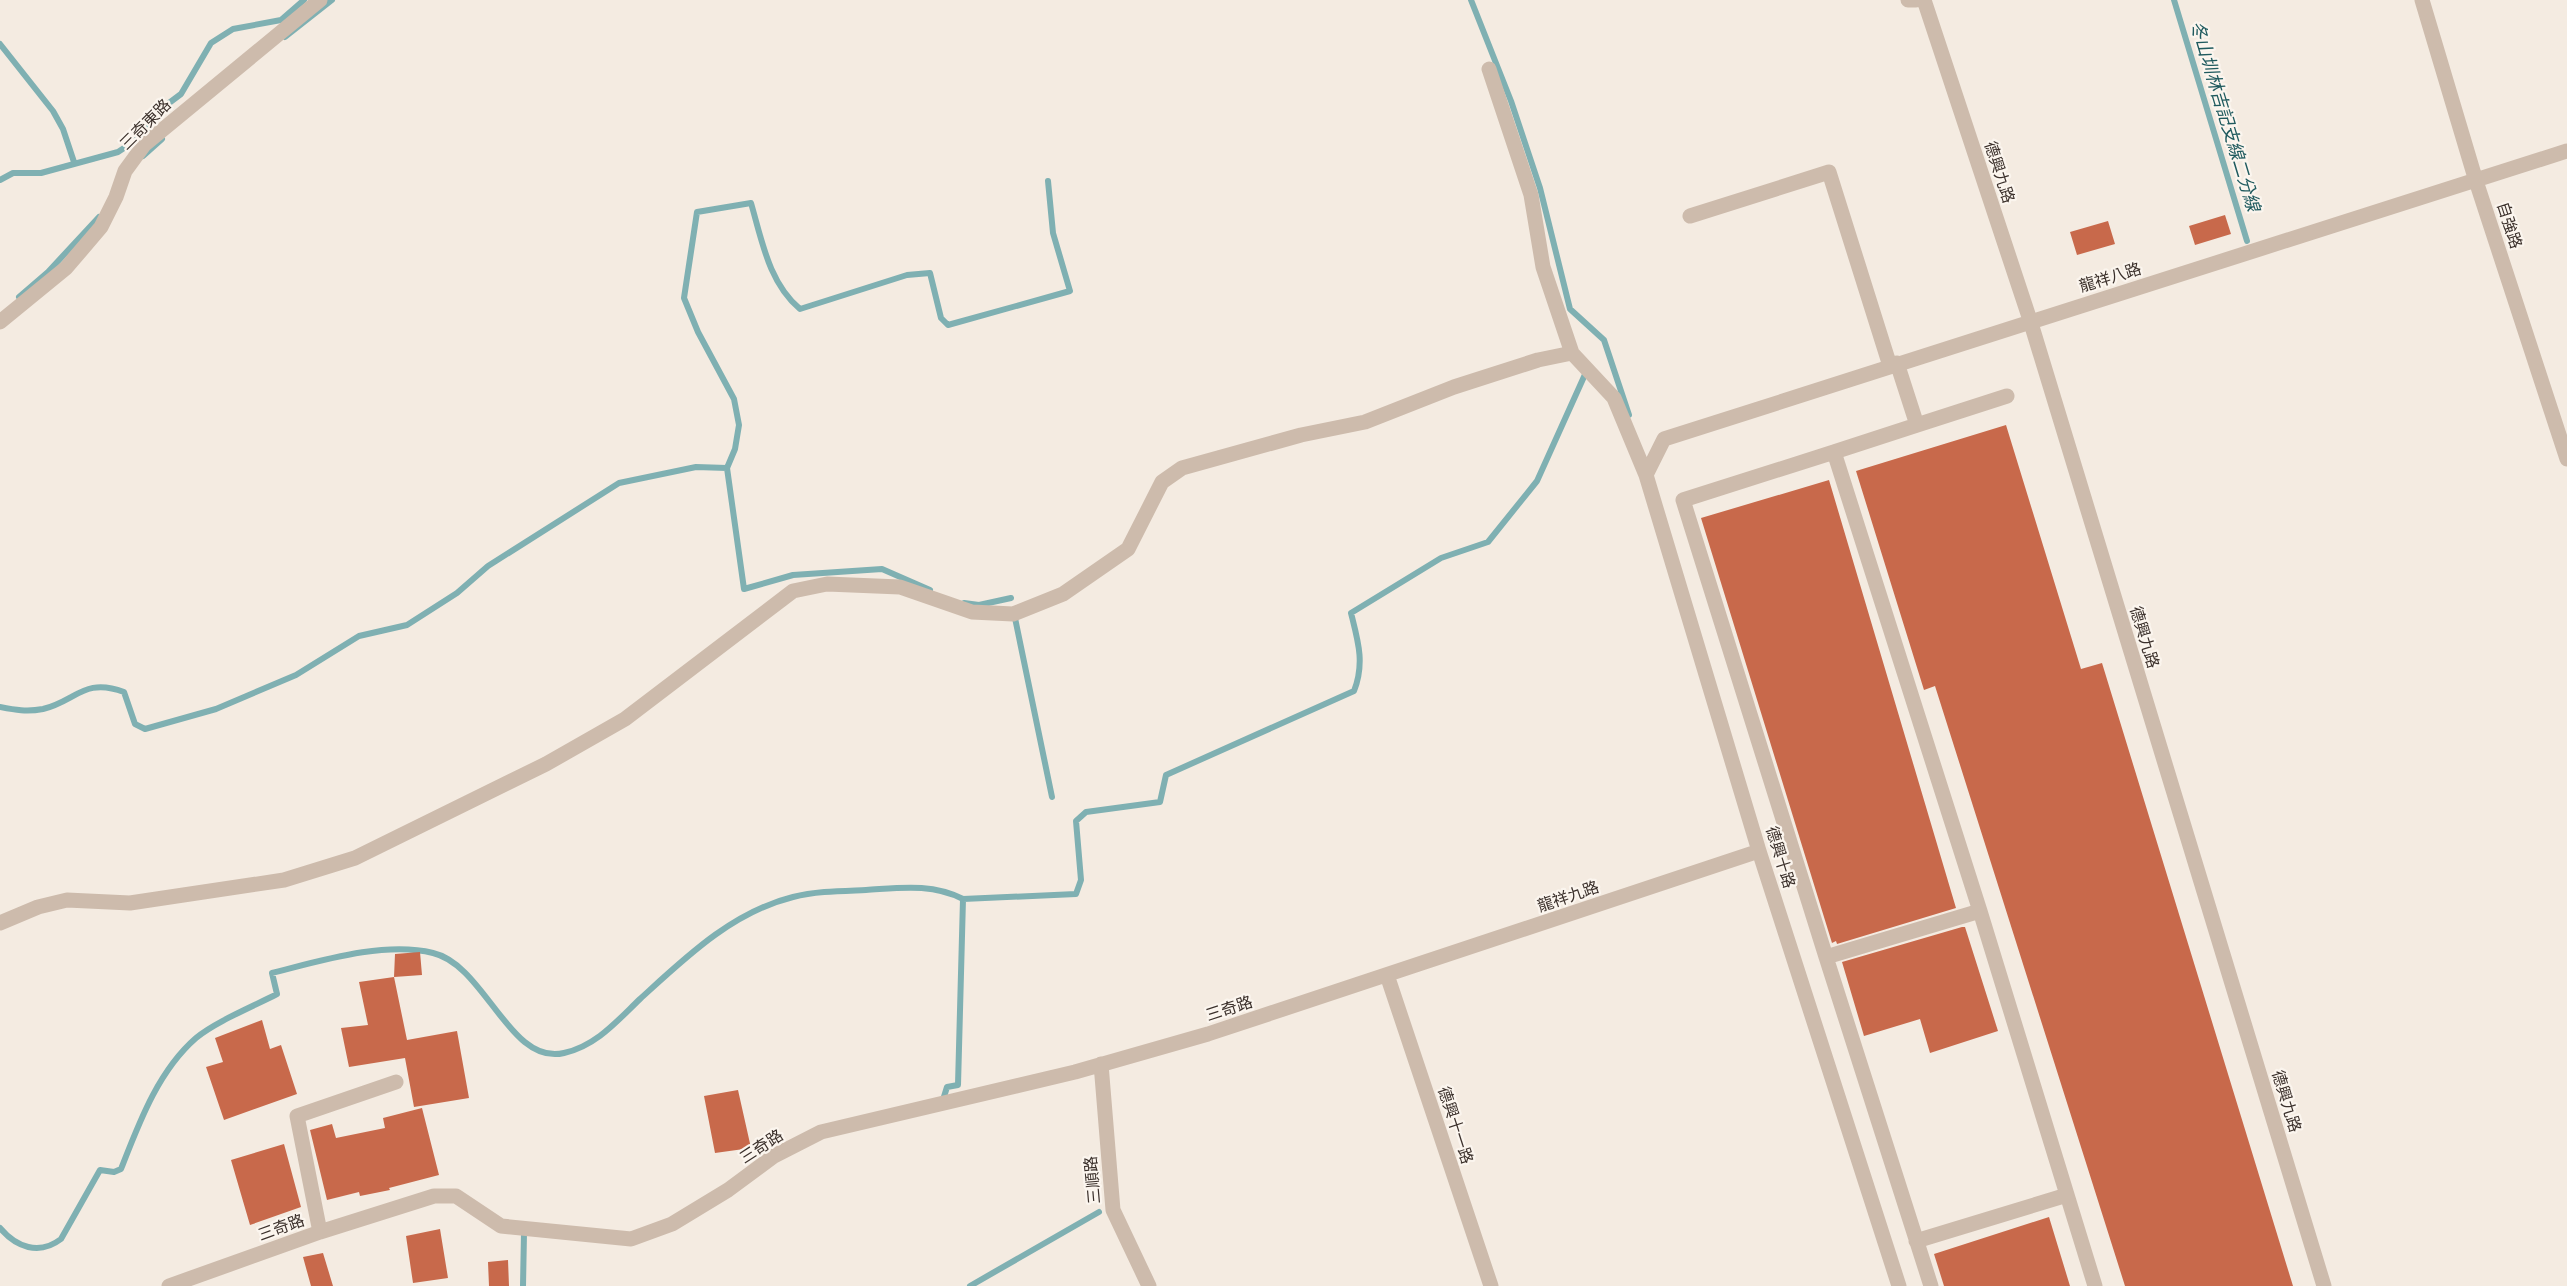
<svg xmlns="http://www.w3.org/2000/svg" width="2567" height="1286" font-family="Inter,'Noto Sans TC',sans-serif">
<rect width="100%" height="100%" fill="#f4ebe1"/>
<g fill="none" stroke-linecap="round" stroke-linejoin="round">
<path stroke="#7fb0b2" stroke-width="6" d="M1471 0 1511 101 1540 188 1570 309 1604 340 1629 415
M2174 0 2247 241
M285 37 332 0
M0 44 53 111 63 129 74 162
M143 156 162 139
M0 180 13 173H41L118 152 145 134 153 115 181 94 211 43 233 29 281 20 304 0
M19 297 48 272 99 217
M727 468 744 589 793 575 882 569 930 590
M964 603 979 605 1011 598
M1015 618 1052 797
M0 707C15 710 27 712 43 709 76 701 84 677 124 692L135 724 145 729 216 709 296 675 359 636 407 625 457 593 488 566 619 483 696 467 727 468 735 449 739 425 734 399 698 332 684 298 697 212 751 203C762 241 769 283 800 309L907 275 930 273 941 318 948 325 1070 291 1053 233 1048 181
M943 1100 947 1087 958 1085 963 899
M0 1228C16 1247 39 1256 61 1239L100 1170 114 1172 121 1169C139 1123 158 1071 196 1038 215 1022 254 1006 277 994L272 973C320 961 384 941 433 953 485 965 510 1066 564 1053 596 1046 617 1021 640 999 685 958 732 912 793 897 817 891 842 891 866 890 900 888 931 883 963 899L1076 894 1081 880 1076 821 1086 812 1160 802 1166 775 1354 691C1365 663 1358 641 1351 613L1441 558 1488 542 1537 481 1587 370
M523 1286 524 1233H527
M970 1286 1099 1212"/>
</g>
<path fill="#c8694b" d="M2225 215 2231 234 2195 245 2189 226Z
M2108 221 2115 244 2077 255 2070 232Z
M2006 425 2081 669 2102 663 2293 1286H2125L1935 686 1924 690 1856 471Z
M1829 480 1956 908 1837 944 1836 941 1832 943 1701 518Z
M1962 927H1965L1998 1031 1930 1053 1920 1019 1864 1036 1842 962Z
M420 952 422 975 394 977 395 954Z
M394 977 407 1040 457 1031 469 1098 414 1107 405 1058 349 1067 341 1028 368 1025 359 982Z
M262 1020 270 1049 281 1045 297 1094 224 1120 206 1067 223 1062 215 1038Z
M738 1090 751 1148 715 1153 704 1096Z
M422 1108 439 1175 389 1188 390 1190 360 1196 359 1192 327 1200 310 1130 332 1124 336 1138 385 1128 383 1118Z
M284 1144 301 1207 250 1225 231 1160Z
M2049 1217 2070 1286H1944L1934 1254Z
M440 1229 448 1278 413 1283 406 1236Z
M323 1253 333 1286H311L303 1257Z
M508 1260 509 1286H489L488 1262Z"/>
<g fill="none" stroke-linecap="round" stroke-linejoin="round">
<path stroke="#cdbbac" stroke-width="15" d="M1908 0H1916
M1924 0 2030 320 2324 1286
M2422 0 2476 181 2567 459
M1489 69 1531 195 1543 267 1572 353 1614 398 1646 475
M1690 216 1829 172 1890 366
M0 322 66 268 101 227 116 197 125 171 144 145 320 0
M1897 363 1917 425 2007 396
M1917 425 1834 452 1980 911 2095 1286
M1834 452 1683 500 1826 957 1980 911
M0 923 38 907 67 900 130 903 284 880 355 858 546 764 625 719 793 591 827 584 900 587 972 612 1013 614 1063 594 1128 549 1162 482 1182 468 1301 435 1365 422 1454 387 1538 360 1572 353
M1826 957 1931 1286
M1387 975 1491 1286
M1101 1064 1113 1210 1149 1286
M320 1232 297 1116 396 1082
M1916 1241 2067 1195
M169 1286 320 1232 434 1196H456L501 1226 631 1239 672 1224 728 1190 774 1156 821 1132 1075 1072 1208 1034 1759 851
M1899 1286 1759 851 1646 475 1664 439 2567 151"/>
</g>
<g text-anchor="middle" stroke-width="4.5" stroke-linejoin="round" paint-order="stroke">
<g font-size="16" fill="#3b302b" stroke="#fbf5ee">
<text transform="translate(145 124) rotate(-45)" y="6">三奇東路</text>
<text transform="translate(2000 172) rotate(72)" y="6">德興九路</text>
<text transform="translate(2510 225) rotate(72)" y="6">自強路</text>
<text transform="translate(2110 277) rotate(-17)" y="6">龍祥八路</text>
<text transform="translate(2145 637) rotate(73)" y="6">德興九路</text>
<text transform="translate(1781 857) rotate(73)" y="6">德興十路</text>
<text transform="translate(1568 896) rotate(-19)" y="6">龍祥九路</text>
<text transform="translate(1229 1008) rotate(-18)" y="6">三奇路</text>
<text transform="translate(2287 1101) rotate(73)" y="6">德興九路</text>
<text transform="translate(1456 1125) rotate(72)" y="6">德興十一路</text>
<text transform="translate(761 1146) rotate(-33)" y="6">三奇路</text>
<text transform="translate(1092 1180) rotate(-95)" y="6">三順路</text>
<text transform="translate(281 1227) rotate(-20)" y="6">三奇路</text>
</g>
<g font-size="18" font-style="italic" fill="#1f5a5e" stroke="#fbf5ee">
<text transform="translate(2225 116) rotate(73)" y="6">冬山圳林吉記支線二分線</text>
</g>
</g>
</svg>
